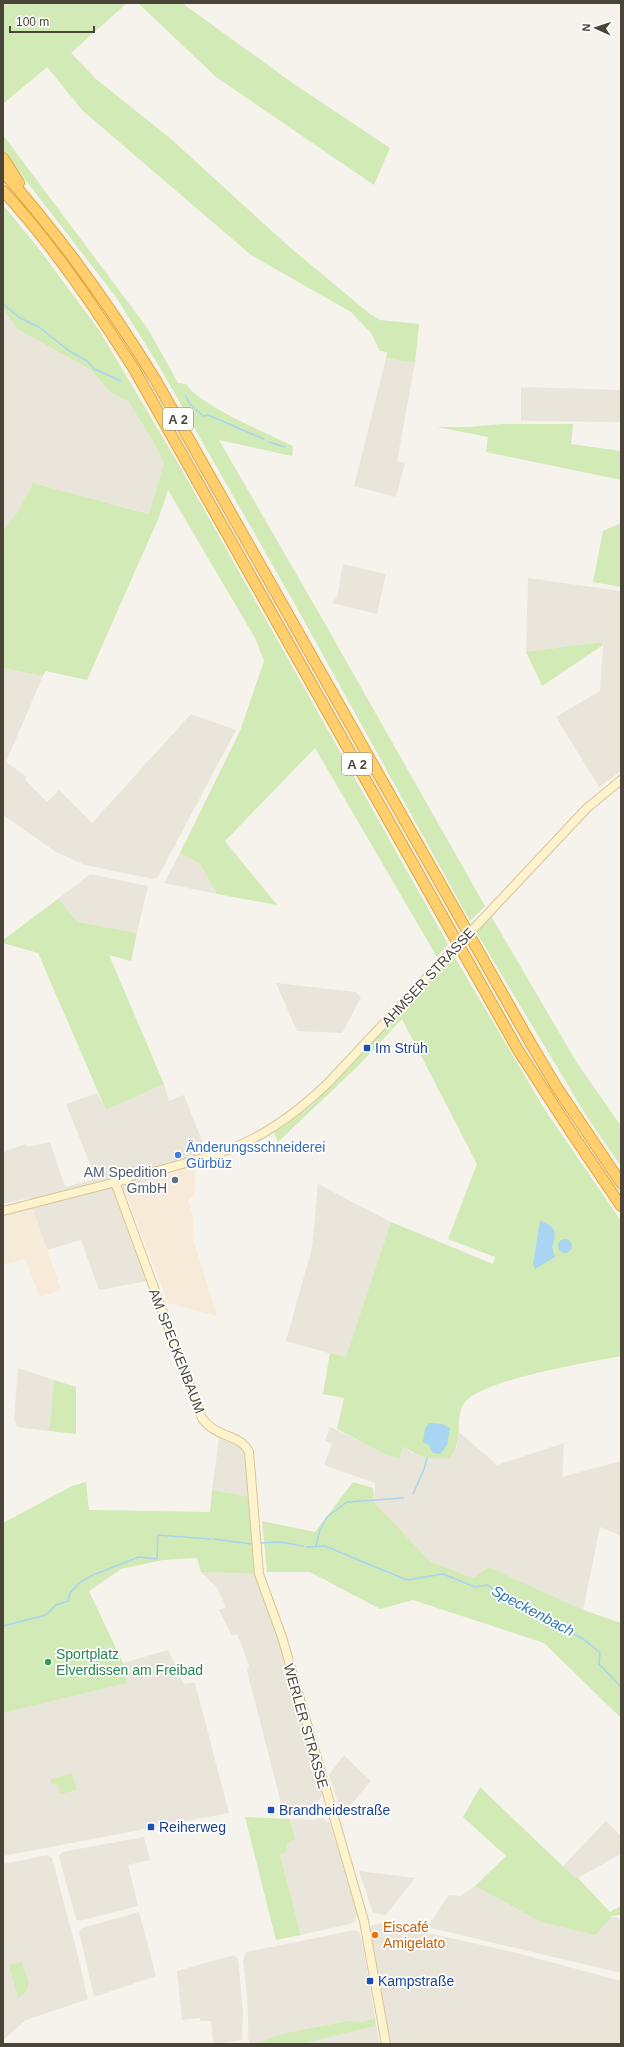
<svg xmlns="http://www.w3.org/2000/svg" width="624" height="2047" font-family="Arial,sans-serif">
<rect width="100%" height="100%" fill="#f6f3ec"/>
<path fill="#eae5da" d="M3 308 17 329 91 370 111 393 128 401 153 441 164 463 150 514 33 483 19 510 3 531Z
M386 358 415 363 397 461 405 463 396 497 354 486Z
M521 387 621 390V422L521 421Z
M343 564 386 574 377 614 332 603 337 597Z
M528 578 621 591V771L599 787 556 717 600 691 603 645 602 642 526 652Z
M3 668 43 676 6 762 27 777 25 780 47 802 59 790 92 823 191 714 236 730 158 877 153 879 85 865 56 852 3 815Z
M180 853 200 864 217 894 164 883Z
M90 874 148 886 137 933 78 922 58 899Z
M276 983 356 992 361 998 342 1033 297 1031Z
M164 1084 169 1101 184 1095 206 1151 193 1156 196 1164 142 1183 117 1199 147 1281 99 1290 81 1240 47 1250 29 1198 3 1204V1152L25 1144 27 1147 50 1142 65 1187 96 1179 66 1104 97 1093 106 1110Z
M318 1184 391 1222 346 1358 286 1341 312 1248Z
M18 1368 54 1380 49 1431 17 1427 14 1419Z
M330 1427 398 1459 402 1447 413 1453 457 1448 459 1432 497 1465 564 1443 562 1477 621 1461V1536L600 1527 583 1610 489 1567 473 1578 430 1561 374 1502 375 1483 324 1465 332 1444 325 1440Z
M219 1438 237 1443 245 1451 251 1497 212 1490Z
M201 1572 257 1574 280 1638 323 1794 316 1804 283 1811 247 1671 249 1665 237 1634 232 1636 219 1610 226 1607 217 1588Z
M168 1650 184 1684 195 1683 229 1813 3 1856V1713L127 1683 123 1663Z
M344 1755 371 1781 342 1815 329 1775Z
M322 1818 330 1823 357 1914 354 1923 301 1935 280 1855 287 1851V1844L295 1839 290 1819 312 1820Z
M606 1821 621 1836V1854L576 1879 563 1866Z
M144 1837 150 1860 128 1865 138 1906 80 1921 76 1919 59 1857 62 1852Z
M48 1855 52 1858 77 1952 88 1999 26 2020 3 2040V1864Z
M359 1871 415 1878 386 1915 373 1913Z
M475 1886 541 1922 617 1917 621 1920V1973L427 1927 449 1895 460 1896Z
M139 1912 156 1976 94 1997 79 1932 82 1928Z
M384 1923 517 1953 621 1981V2044H390L370 1928 372 1925Z
M355 1930 359 1932 363 1946 375 2018 362 2022 347 2021 281 2034 264 2041 249 2044 247 1996 243 1960 246 1952Z
M234 1955 238 1959 243 2012 242 2040 213 2044 211 2021H200V2018L182 2020 177 1971Z
M376 2026 380 2044H301Z"/>
<path fill="#f7ead8" d="M196 1164 194 1195 188 1200 194 1220 192 1236 217 1316 168 1303 126 1194 142 1183Z
M32 1206 61 1290 40 1297 25 1259 3 1265V1214Z"/>
<path fill="#d2eab5" d="M3 3H127L71 53 96 79 171 139 286 244 370 314 380 320 419 324 415 363 386 358 387 352 380 351 371 333 351 312 251 255 83 111 47 67 3 104Z
M138 3H182L294 84 390 148 374 185 216 77Z
M3 135 148 329 178 383 186 384C200 406 267 433 293 446L292 456 219 440 320 615 485 906 470 921 297 608 159 366 116 297 3 151Z
M3 205 36 245 99 330 178 463 448 944 437 957 315 748 225 841 277 905 217 894 200 864 180 853 240 731 264 661 255 638 168 490 159 517 87 680 46 671 43 676 3 668V531L19 510 33 483 149 514 164 463 153 441 128 401 111 393 91 370 17 329 3 308Z
M502 424H573L571 444 621 451V480L486 452 488 437 437 427H468Z
M621 523V587L593 582 603 531Z
M602 642 603 645 542 686 526 652Z
M58 899 78 922 137 933 131 961 109 955 164 1084 106 1110 38 953 3 943V940Z
M491 916 577 1063 621 1126V1166L587 1117 476 932Z
M454 956 545 1110 621 1221V1356C591 1362 476 1380 463 1405 454 1423 465 1438 450 1458H426L402 1447 399 1459 383 1453 337 1429 344 1398 323 1394 330 1353 346 1357 391 1222 493 1264 495 1257 448 1239 477 1164 402 1019 359 1065 278 1142 274 1133 312 1105Z
M54 1380 76 1387V1434L49 1431Z
M86 1482 89 1510 210 1512 212 1490 251 1497 257 1574 201 1572 197 1558 163 1560 121 1569 89 1591 123 1663 127 1683 3 1713V1523L72 1486Z
M353 1482 373 1488 374 1502 430 1561 473 1578 489 1567 583 1610 621 1623V1718L544 1643 413 1600 380 1609 310 1572H267L262 1521 315 1532Z
M72 1773 77 1790 60 1794 58 1784 52 1785 50 1779Z
M480 1787 575 1878 577 1877 610 1912 621 1906V1915L612 1916 596 1935 541 1922 475 1886 506 1856 463 1817Z
M245 1817 290 1819 295 1839 287 1844V1851L280 1855 301 1935 276 1940Z
M22 1962C26 1978 35 1989 18 1998L9 1965Z
M375 2018 376 2026 301 2044H250L264 2041 281 2034 347 2021 362 2022Z"/>
<path fill="#a9d4f2" d="M540 1221C555 1225 558 1233 552 1247L555 1257 535 1269 533 1264Z
M558 1246a7 7 0 1 1 14 0a7 7 0 1 1-14 0Z
M429 1423 442 1424 450 1428 447 1445 440 1454 433 1453 429 1445 423 1442 425 1429Z"/>
<g fill="none" stroke-linecap="round" stroke-linejoin="round">
<path stroke="#a9d4f2" stroke-width="1.5" d="M3 304 20 318 39 327 68 350 87 361 94 369 121 381
M186 396 189 403 203 416 208 415 264 439
M269 442 285 447
M413 1494 424 1469 427 1458
M213 1539 252 1544
M260 1543 280 1542 303 1546
M316 1546 320 1530 327 1517 347 1502 403 1498
M306 1547 325 1546 407 1580 443 1574 475 1587 487 1585C508 1598 529 1611 551 1623 571 1633 583 1636 600 1653L599 1664 621 1687
M3 1626 46 1615 56 1605 68 1601 70 1593 79 1583 93 1575 139 1557 157 1559 158 1535 210 1539"/>
<g stroke="#d6c79b" stroke-width="10">
<path id="secondary" d="M479 923 587 808 621 780
M125 1180C134 1172 146 1173 157 1171 175 1166 193 1161 210 1156 257 1142 294 1116 329 1082L448 955
M115 1182 202 1418C215 1438 241 1434 249 1452L259 1574 282 1637 364 1921 386 2044
M3 1211 120 1181"/>
</g>
<g stroke="#e0a43c" stroke-width="12">
<path id="highway" d="M3 158 19 183
M3 172C61 237 110 306 155 379L531 1044 556 1086 621 1183
M3 191C53 245 95 308 134 369L518 1050 571 1132 621 1206"/>
</g>
<use href="#secondary" stroke="#fff3cd" stroke-width="8"/>
<use href="#highway" stroke="#ffcf6e" stroke-width="10"/>
<g stroke="#d6c79b" stroke-width="10" stroke-linecap="butt">
<path id="secondary-bridge" d="M448 955 479 923"/>
</g>
<use href="#secondary-bridge" stroke="#fff3cd" stroke-width="8"/>
</g>
<g fill="#1a4fb4" stroke="#fff" stroke-width="1.5">
<rect x="363" y="1044" width="8" height="8" rx="2"/>
<rect x="267" y="1806" width="8" height="8" rx="2"/>
<rect x="147" y="1823" width="8" height="8" rx="2"/>
<rect x="366" y="1977" width="8" height="8" rx="2"/>
</g>
<circle fill="#3f7fe0" stroke="#fff" stroke-width="1.5" cx="178" cy="1155" r="4"/>
<circle fill="#5c6f8a" stroke="#fff" stroke-width="1.5" cx="175" cy="1180" r="4"/>
<circle fill="#2e9e5b" stroke="#fff" stroke-width="1.5" cx="48" cy="1662" r="4"/>
<circle fill="#e8710a" stroke="#fff" stroke-width="1.5" cx="375" cy="1935" r="4"/>
<g text-anchor="middle" stroke-width="3.5" stroke-linejoin="round" paint-order="stroke">
<g fill="#fff" stroke="#817c74" stroke-width="1">
<rect x="163" y="408" width="30" height="22" rx="3"/>
<rect x="342" y="753" width="30" height="22" rx="3"/>
</g>
<g font-size="13" font-weight="bold" fill="#4b4439">
<text x="178" y="424">A 2</text>
<text x="357" y="769">A 2</text>
</g>
<g font-size="14" fill="#4b4439" stroke="#fff">
<text transform="translate(428 977) rotate(-47)" y="5">AHMSER STRASSE</text>
<text transform="translate(177 1351) rotate(69)" y="5">AM SPECKENBAUM</text>
<text transform="translate(306 1726) rotate(74)" y="5">WERLER STRASSE</text>
</g>
<g font-size="14" fill="#164399" stroke="#fff" text-anchor="start">
<text x="375" y="1053">Im Strüh</text>
<text x="279" y="1815">Brandheidestraße</text>
<text x="159" y="1832">Reiherweg</text>
<text x="378" y="1986">Kampstraße</text>
</g>
<g font-size="14" fill="#366cbe" stroke="#fff" text-anchor="start">
<text x="186" y="1152">Änderungsschneiderei<tspan x="186" dy="16">Gürbüz</tspan></text>
</g>
<g font-size="14" fill="#4e5e75" stroke="#fff" text-anchor="end">
<text x="167" y="1177">AM Spedition<tspan x="167" dy="16">GmbH</tspan></text>
</g>
<g font-size="14" fill="#27864d" stroke="#fff" text-anchor="start">
<text x="56" y="1659">Sportplatz<tspan x="56" dy="16">Elverdissen am Freibad</tspan></text>
</g>
<g font-size="14" fill="#c56008" stroke="#fff" text-anchor="start">
<text x="383" y="1932">Eiscafé<tspan x="383" dy="16">Amigelato</tspan></text>
</g>
<g font-size="15" font-style="italic" fill="#2e7ab2" stroke="#fff">
<text transform="translate(533 1611) rotate(28)" y="5">Speckenbach</text>
</g>
</g>
<rect width="624" height="2047" fill="none" stroke="#4b4439" stroke-width="8"/>
<g transform="translate(596 28) rotate(273)" stroke="#ffffff" stroke-width="3" paint-order="stroke">
<path d="M0-3L7 15L0 10L-7 15Z" fill="#4b4439"/>
<text y="-6" font-size="11" font-weight="bold" text-anchor="middle" fill="#4b4439">N</text>
</g>
<path d="M10 26v6h84v-6" fill="none" stroke="#4b4439" stroke-width="2"/>
<text x="16" y="26" font-size="12" fill="#4b4439" stroke="#ffffff" stroke-width="3" paint-order="stroke">100 m</text>
</svg>
